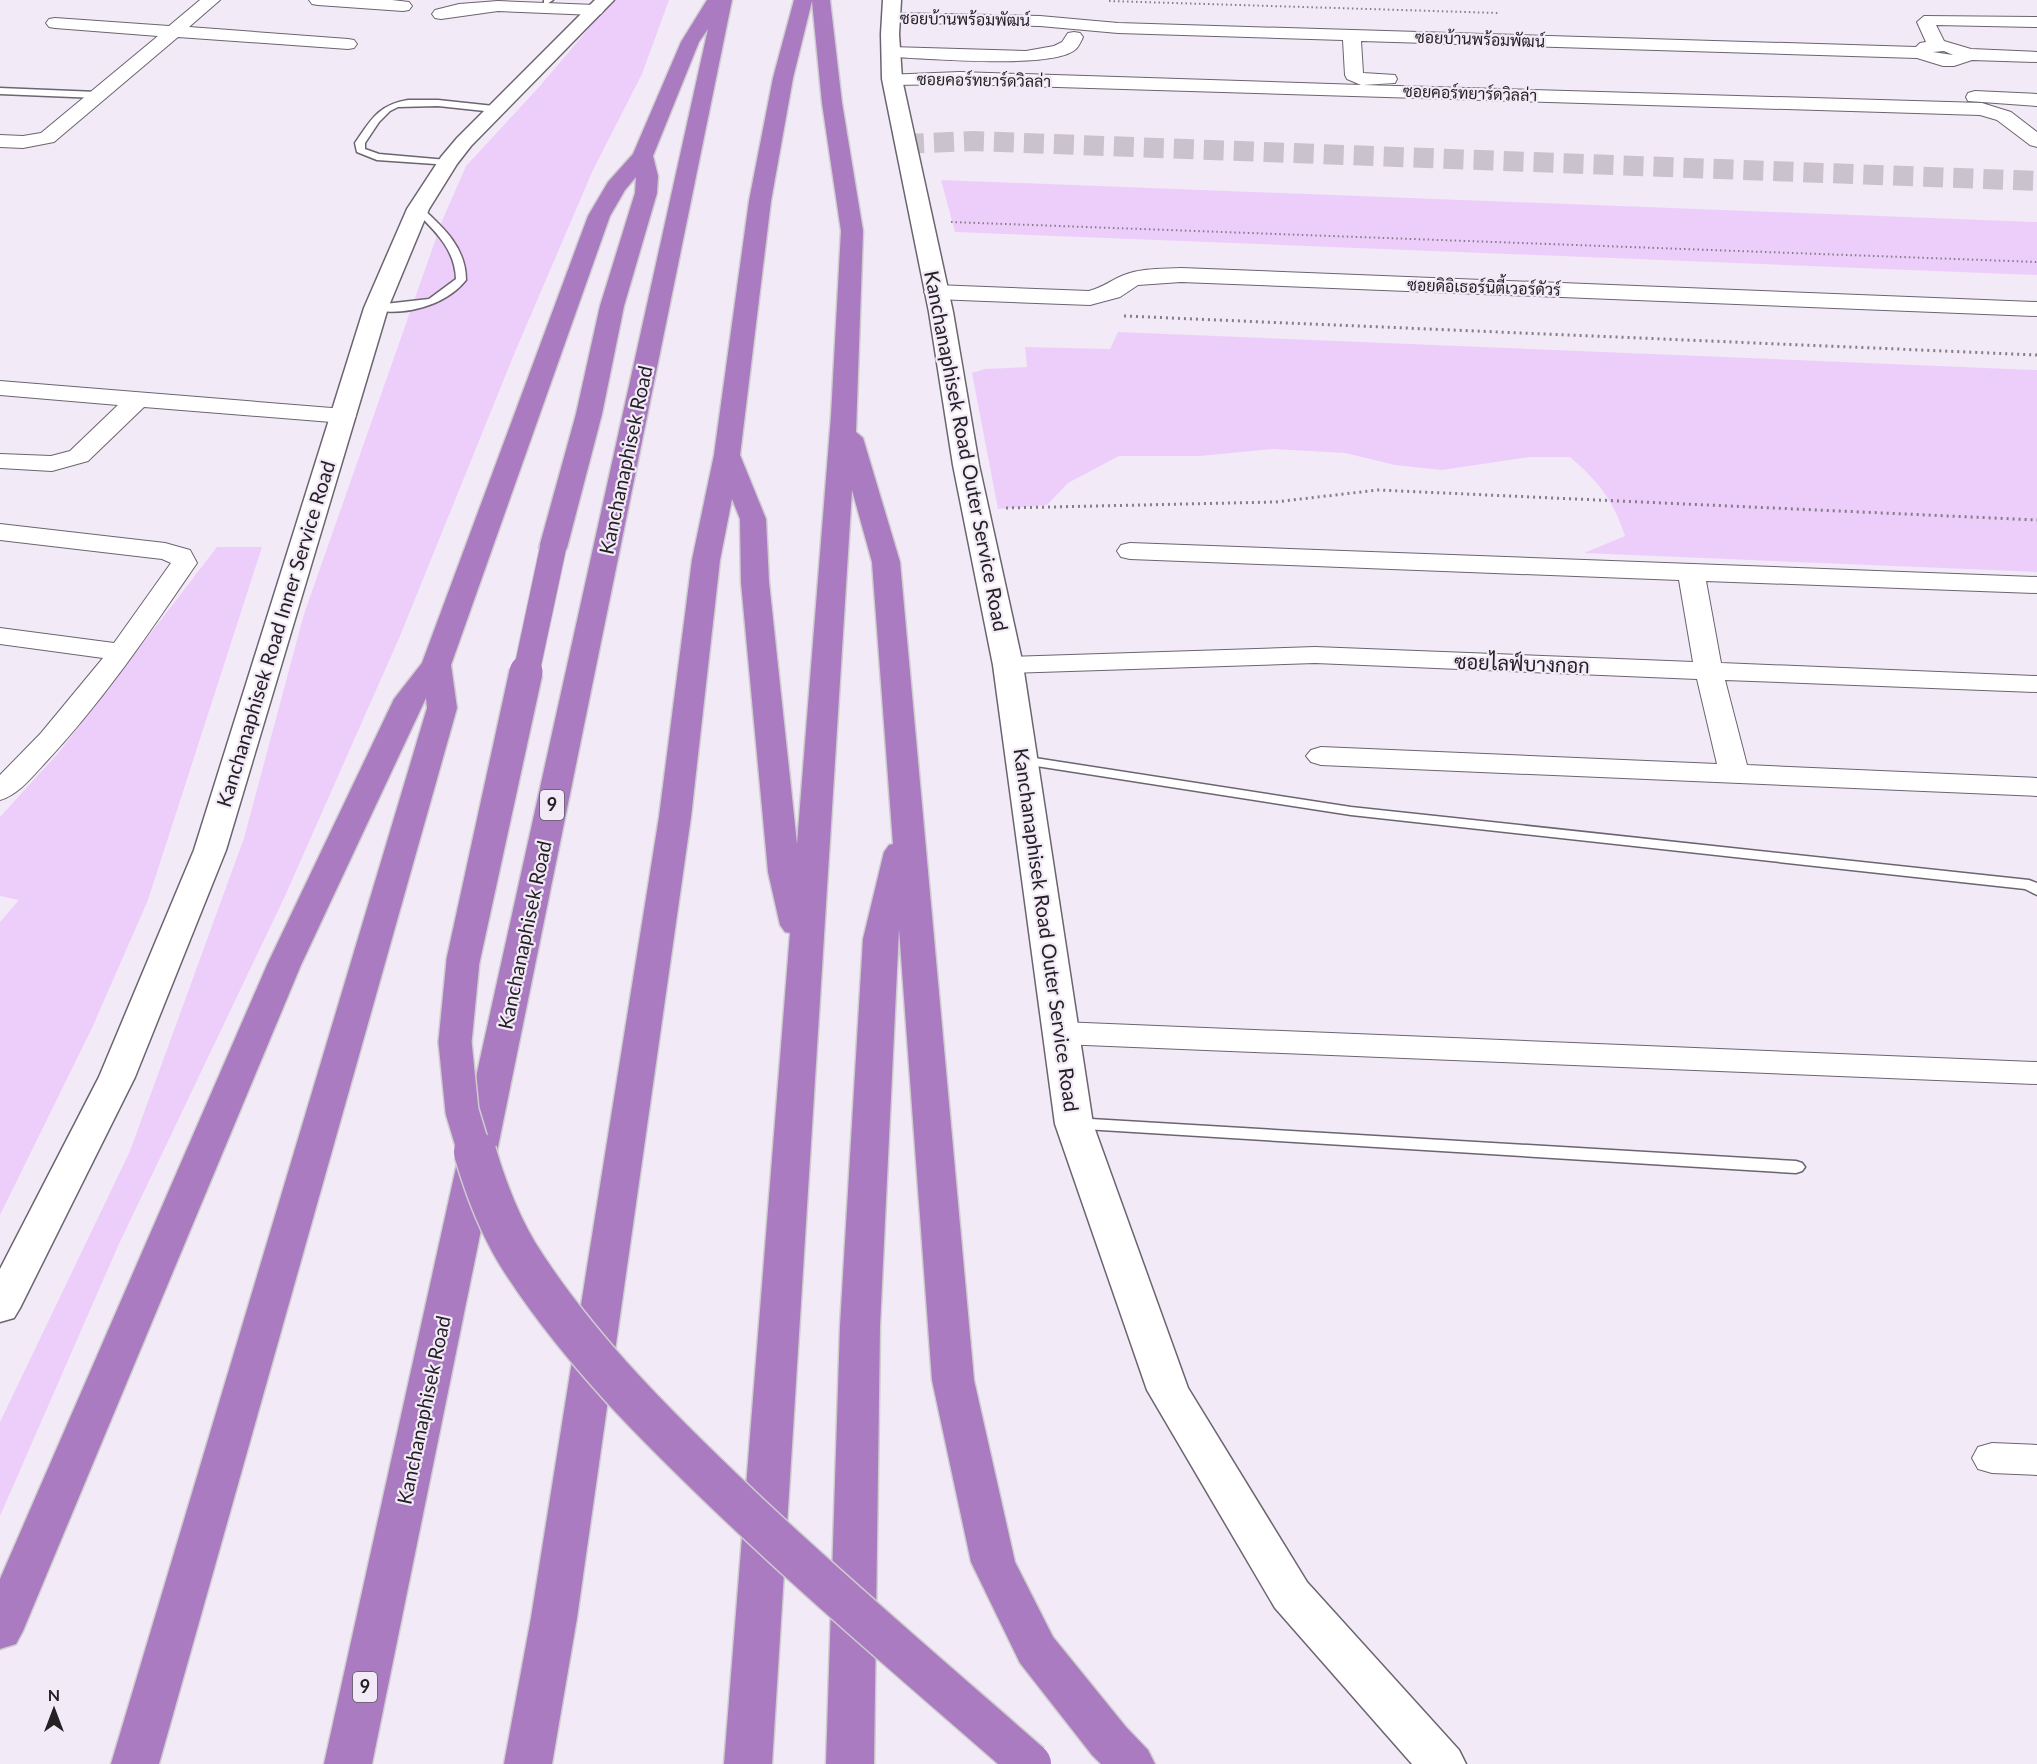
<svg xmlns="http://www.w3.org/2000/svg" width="2037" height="1764" font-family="Lato,Sarabun,sans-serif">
<rect width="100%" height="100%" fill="#f3eaf7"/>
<path fill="#edcefb" d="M613 0H669L642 74 593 170 515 352 400 636 285 896 118 1246 0 1516V1422L130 1151 244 838 304 614 442 221 466 166 539 87Z
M941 180 2037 222V275L955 232Z
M1118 332 2037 370V572L1584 553 1625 536C1613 500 1599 482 1570 457H1530L1442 470 1395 465 1345 453 1273 449 1200 456H1119L1068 483 1047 505 998 509 972 373 985 369 1027 367 1025 347 1110 349Z
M217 547H262L148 900 92 1028 0 1215V922L19 900 0 896V817L59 752Z"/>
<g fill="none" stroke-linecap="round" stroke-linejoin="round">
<path stroke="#cac2cd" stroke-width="20" stroke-dasharray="20 10" stroke-linecap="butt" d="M904 144 973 141 2037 181"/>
<g stroke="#6c6470" stroke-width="3">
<path id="lane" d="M544 0H553L547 4H544Z
M0 88 97 92 101 95 97 98 0 94Z
M408 100H438L494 106 499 109 494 112 438 106 398 107 390 111 379 122 365 143V149L379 154 447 160 450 161V165L377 160 357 152 355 143C371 120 378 105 408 100Z
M415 207H421C444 228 466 248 466 280 445 306 405 316 372 310V306L376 305 429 299 456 279C455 249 435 231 415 211Z
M1022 756 1351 807 2029 880 2037 883V895L2025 889 1351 815 1017 763 1015 760Z
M1074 1118 1796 1161 1802 1163 1805 1167 1802 1171 1796 1173 1068 1128 1066 1124 1068 1120Z"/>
</g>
<g stroke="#6c6470" stroke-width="2">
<path id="street" d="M200 0H220L189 27 348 39 354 40 357 44 354 48 348 49 178 37 54 142 23 148 0 147V135L23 136 41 133 158 36 55 28 49 27 46 23 49 19 55 18 169 26Z
M309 0H392L409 2 412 6 409 10 403 11 318 5 312 4Z
M498 1 595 5 601 6 604 10 601 14 595 15 498 11 441 19 435 18 432 14 435 10 459 4Z
M891 13 1040 16 1118 23 1916 47 1920 43 1926 42 1917 22 1924 16 2037 17V27L1936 25 1944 41 1971 49 2037 52V62L1972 60 1954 66H1943L1917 58 1361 41 1363 73 1395 75 1397 79 1395 83 1363 85 1982 103 2011 112 2037 132V147L2030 145 1997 120 1980 115 960 84 892 85 885 83 883 79 885 75 960 72 1361 85 1347 79 1345 75 1343 40 1118 33 1040 26 885 22 882 18 885 14ZM1944 51 1953 55 1933 52Z
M1074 32 1080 33 1083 37C1081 41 1079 46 1076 49 1054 70 925 58 891 57L885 56 882 52 885 48 891 47 1026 51 1054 46 1062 42 1068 33Z
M1975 91 2037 94V106L1968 101 1966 97 1968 93Z
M1181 268 2037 302V316L1181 282 1138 285 1120 297 1090 305 935 299 927 297 924 292 927 287 935 285 1089 291C1104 287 1111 280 1124 275 1142 268 1162 269 1181 268Z
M0 381 344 409 352 411 356 416 352 421 344 423 144 407 88 461 52 471 0 468V454L51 456 70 451 118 405 0 395Z
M0 524 165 543 190 550 197 563C149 633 104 700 45 763 32 777 18 795 0 800V775L41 733 103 658 0 644V628L114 643 171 563 162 559 0 540Z
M1130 543 2037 577V593L1706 581 1721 663 2037 676V692L1725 680 1747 765 2037 778V796L1321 765 1311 762 1306 756 1311 750 1321 747 1717 764 1697 679 1315 663 1008 673 998 671 994 665 998 659 1008 657 1315 647 1693 662 1679 580 1130 559 1121 557 1117 551 1121 545Z
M1061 1022 2037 1062V1084L1061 1044 1049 1041 1044 1033 1049 1025Z
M1992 1443 2037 1445V1475L1992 1473 1978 1469 1972 1458 1978 1447Z"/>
</g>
<g stroke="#6c6470" stroke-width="3">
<path id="secondary" d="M595 0H614L471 146 457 164 429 209 388 308 226 850 135 1077 20 1308 14 1318 0 1322V1269L99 1077 194 850 364 308 407 209 441 157 457 138Z
M883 0H901L899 34 902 79 953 312 979 465 1023 665 1093 1124 1188 1388 1307 1582 1459 1750 1466 1764H1412L1275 1608 1147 1390 1055 1124 993 665 953 465 929 312 882 79 881 34Z"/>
</g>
<g stroke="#cfcecf" stroke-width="3">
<path id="highway" d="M707 0H732L372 1764H324L708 29 699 42 653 156 658 176 657 193 624 306 602 414 567 548 563 554 553 556 543 554 539 548 576 414 600 306 635 193 636 177 625 190 610 216 451 665 457 708 159 1764H111L427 708 426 698 301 965 23 1631 16 1644 0 1649V1579L267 965 394 699 422 663 588 216 608 182 633 154 681 42Z
M794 0H830L842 103 863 231 856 432 863 438 900 562 974 1380 1015 1562 1053 1637 1126 1727 1148 1750 1155 1764H1101L1092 1755 1020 1663 971 1562 932 1380 899 929 880 1326 874 1764H826L840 1326 863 939 884 852 889 845 893 844 872 562 852 490 772 1764H724L790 933 785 932 780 925 768 872 741 582 740 519 732 499 720 560 691 817 577 1618 552 1764H504L531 1618 659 817 692 560 714 455 749 201 773 78ZM812 1 822 103 841 231 831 416 797 844 769 582 766 519 740 455 771 201 793 78Z"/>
</g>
<path stroke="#847e86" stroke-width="2" stroke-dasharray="1.5 3" stroke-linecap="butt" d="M1109 1 1498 13
M951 222 2037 262"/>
<path stroke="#847e86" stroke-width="3" stroke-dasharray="2 4" stroke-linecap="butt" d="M1124 316 2037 355
M1006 508 1275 502 1378 490 2037 520"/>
<use href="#lane" fill="#fff" fill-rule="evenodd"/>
<use href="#street" fill="#fff" fill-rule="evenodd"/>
<use href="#secondary" fill="#fff" fill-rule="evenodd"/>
<use href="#highway" fill="#ab7bc1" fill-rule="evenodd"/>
<g stroke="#cfcecf" stroke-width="28" stroke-linecap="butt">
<path id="highway-bridge-far2" d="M526 674 553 548"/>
</g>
<g stroke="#cfcecf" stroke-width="36" stroke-linecap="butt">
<path id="highway-bridge-far1" d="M475 1154 462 1111 455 1042 463 961 526 672"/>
</g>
<g stroke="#cfcecf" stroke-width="45" stroke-linecap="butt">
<path id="highway-bridge" d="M475 1152C485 1186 499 1223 517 1253 577 1349 660 1430 742 1508 835 1596 933 1679 1030 1764"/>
</g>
<use href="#highway-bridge-far2" stroke="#ab7bc1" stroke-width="26"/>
<use href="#highway-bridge-far1" stroke="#ab7bc1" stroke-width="33"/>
<use href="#highway-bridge" stroke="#ab7bc1" stroke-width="42"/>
</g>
<g text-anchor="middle" stroke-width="4.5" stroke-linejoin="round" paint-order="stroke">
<g font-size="16" fill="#242125" stroke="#f3eaf7">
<text transform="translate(965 19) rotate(1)" y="6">ซอยบ้านพร้อมพัฒน์</text>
<text transform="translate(1480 39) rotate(2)" y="6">ซอยบ้านพร้อมพัฒน์</text>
<text transform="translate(984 80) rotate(1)" y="6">ซอยคอร์ทยาร์ดวิลล่า</text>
<text transform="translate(1470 93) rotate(2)" y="6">ซอยคอร์ทยาร์ดวิลล่า</text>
<text transform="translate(1484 287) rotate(2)" y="6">ซอยดิอิเธอร์นิตี้เวอร์ดัวร์</text>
</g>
<g fill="#f3eaf7" stroke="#625d64" stroke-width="1.5">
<rect x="540" y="790" width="24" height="30" rx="4.5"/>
<rect x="353" y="1672" width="24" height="30" rx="4.5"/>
</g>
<g font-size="18" font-weight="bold" fill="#242125">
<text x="552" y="811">9</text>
<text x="365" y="1693">9</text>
</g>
<g font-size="20" fill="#242125" stroke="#f3eaf7">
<text transform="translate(966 451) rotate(79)" y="7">Kanchanaphisek Road Outer Service Road</text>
<text transform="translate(626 460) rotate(-78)" y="7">Kanchanaphisek Road</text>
<text transform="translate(276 634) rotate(-73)" y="7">Kanchanaphisek Road Inner Service Road</text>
<text transform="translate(1522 664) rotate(2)" y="7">ซอยไลฟ์บางกอก</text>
<text transform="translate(1046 930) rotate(82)" y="7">Kanchanaphisek Road Outer Service Road</text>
<text transform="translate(525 935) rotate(-78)" y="7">Kanchanaphisek Road</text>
<text transform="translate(424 1410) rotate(-78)" y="7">Kanchanaphisek Road</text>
</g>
</g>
<g transform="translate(54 1710)" stroke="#f3eaf7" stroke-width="4.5" paint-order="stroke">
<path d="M0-4.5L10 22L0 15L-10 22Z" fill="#242125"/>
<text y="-9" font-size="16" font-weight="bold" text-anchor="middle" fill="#242125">N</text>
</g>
</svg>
